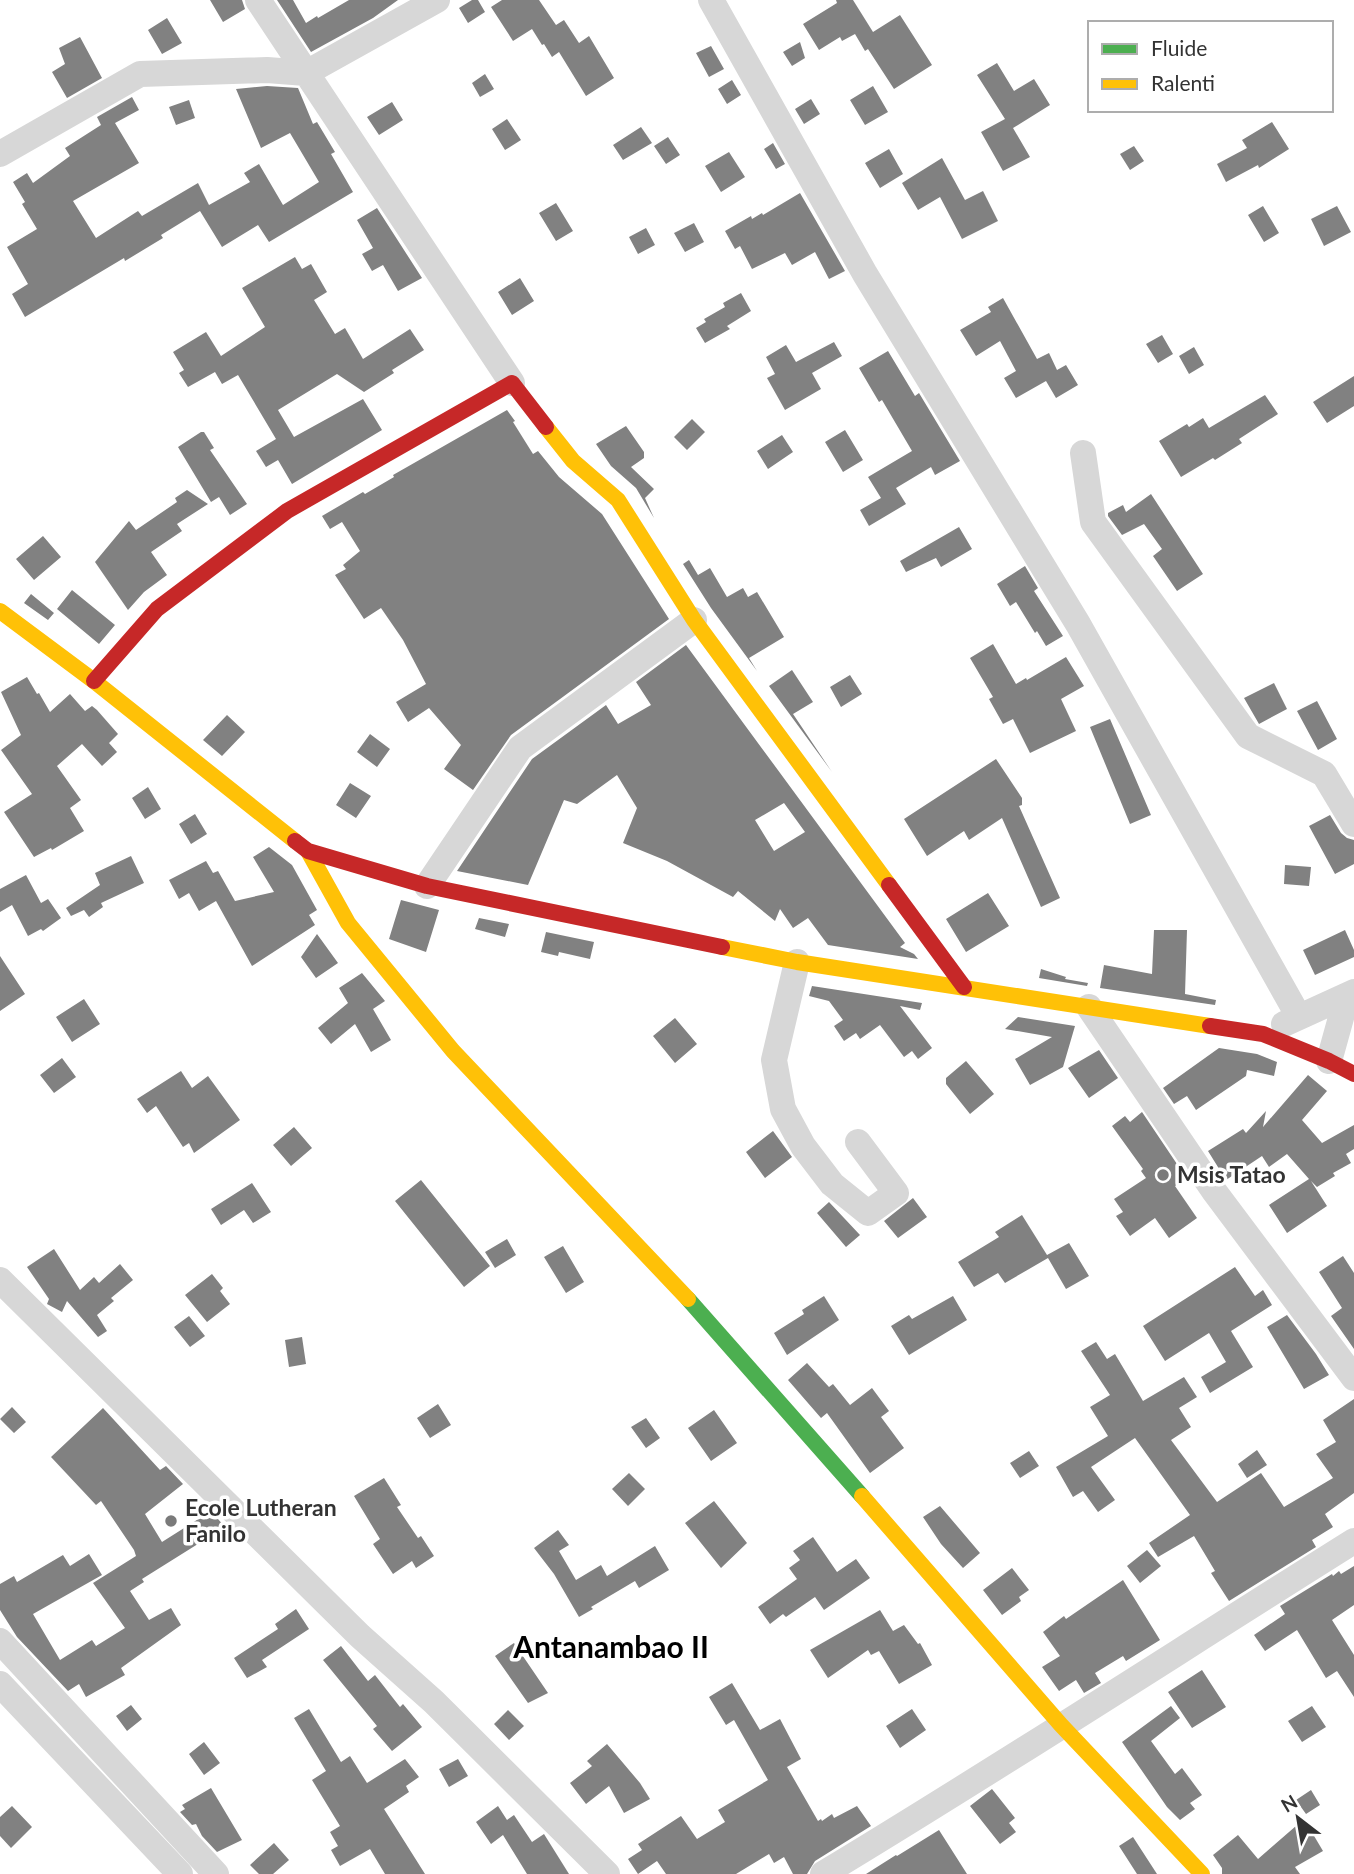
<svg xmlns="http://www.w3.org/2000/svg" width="1354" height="1874" font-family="Lato,sans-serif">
<rect width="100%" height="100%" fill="#fff"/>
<path fill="#818181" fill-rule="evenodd" d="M210 0H242L245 9 223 22Z
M277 0H293L306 23 317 16 318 18 349 0H398L373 18 311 52Z
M472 0H478L485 12 468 23 459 8Z
M502 0H539L556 25 564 20 579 43 589 36 614 78 586 96 559 52 552 57 544 44 542 45 532 29 513 41 491 7Z
M836 0H853L873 32 900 15 932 65 894 89 868 49 865 51 855 34 842 41 840 37 819 50 803 24 837 3Z
M167 18 182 43 162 54 148 30Z
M80 37 102 78 67 98 52 72 65 64 59 48Z
M800 42 805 58 792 66 783 52Z
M711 46 724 69 709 77 696 53Z
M997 63 1014 91 1034 79 1050 105 1013 128 1030 157 1003 171 981 132 1005 119 977 75Z
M485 74 494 89 480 97 472 83Z
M732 80 741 95 727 104 718 89Z
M267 86 298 88 313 124 317 122 335 152 331 154 353 192 269 242 258 225 222 247 200 211 161 235 163 238 125 261 124 258 25 317 12 294 28 284 7 247 37 229 22 204 25 202 13 182 27 173 33 183 70 156 65 148 101 125 97 117 132 97 139 110 115 123 139 163 73 201 96 238 138 211 142 216 198 183 209 205 250 182 244 173 259 164 283 205 319 182 290 133 261 148 236 89Z
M873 86 888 112 865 125 850 100Z
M811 99 820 114 804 124 795 109Z
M189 100 195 118 176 125 169 107Z
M392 102 403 120 379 135 367 117Z
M507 119 521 140 505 150 492 129Z
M1272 122 1289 149 1259 168 1258 165 1226 182 1217 164 1247 148 1242 140Z
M641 127 652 143 623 160 613 145Z
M668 137 680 155 666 164 654 146Z
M773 143 785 164 776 169 764 149Z
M1134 146 1144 161 1130 170 1120 154Z
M889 149 903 174 880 188 865 163Z
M729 152 745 177 721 192 705 166Z
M942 158 965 200 983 191 998 221 962 239 940 197 918 210 902 183Z
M800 193 845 271 829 279 815 252 792 265 785 253 752 269 740 246 735 249 725 231 751 216 752 219 762 213 763 215Z
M556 203 573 231 556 241 539 213Z
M1263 206 1279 233 1264 242 1248 215Z
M1337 206 1351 232 1324 246 1311 219Z
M377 208 422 278 398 291 383 265 372 271 362 254 373 248 357 220Z
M694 223 704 242 685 252 674 233Z
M646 228 655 245 638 254 629 237Z
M295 257 302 269 311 264 327 292 314 300 335 334 345 328 363 359 410 329 424 350 392 370 394 373 364 392 337 374 278 410 294 437 363 399 382 430 292 484 278 460 266 467 256 451 276 439 238 375 222 384 215 372 188 387 179 373 184 370 173 352 206 332 221 356 265 327 242 288Z
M520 278 534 301 512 315 498 292Z
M741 293 751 311 727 326 730 329 705 343 696 328 706 322 704 319 725 307 723 303Z
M1003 298 1037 359 1049 353 1057 370 1066 365 1078 385 1056 398 1046 381 1016 398 1004 378 1016 371 1000 341 976 356 960 330 991 312 988 307Z
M1162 335 1173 354 1158 363 1146 344Z
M834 342 842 356 812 373 821 389 785 410 767 378 775 374 766 357 786 345 796 362Z
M1194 347 1204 365 1189 374 1179 356Z
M888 351 915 396 919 393 960 461 935 475 931 467 896 488 906 504 869 526 860 510 881 498 868 477 912 451 882 400 879 402 859 368Z
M1354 376V406L1327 423 1313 402Z
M1265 395 1278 414 1239 439 1242 443 1215 460 1213 458 1181 477 1159 441 1187 424 1189 427 1203 418 1209 428Z
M507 410 515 421 513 422 533 454 538 451 559 477 602 514 669 619 511 735 473 790 444 769 461 745 429 708 408 722 396 702 426 684 403 640 381 608 364 619 335 575 346 569 343 565 360 551 342 522 330 529 322 516 363 492 365 494 394 477 393 475Z
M692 419 705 432 687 450 674 437Z
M626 426 644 452V458L631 467 654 489 645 498 654 518 636 488 611 466 596 444Z
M845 430 863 460 843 472 825 442Z
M201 432H204L214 448 210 450 247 504 230 515 219 497 211 502 178 447Z
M782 435 793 452 768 469 757 451Z
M187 490 208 504 177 524 182 531 151 552 167 575 144 592 128 610 95 562 129 521 136 530 177 502 175 498Z
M1151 494 1203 574 1177 591 1153 556 1162 549 1144 524 1122 535 1108 516V513L1123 505 1126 512Z
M959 527 972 549 941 567 936 558 906 572 900 561Z
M43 536 61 557 34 580 16 559Z
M689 560 698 575 710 568 727 597 743 588 748 597 757 592 784 637 749 658 757 671 711 608 683 564Z
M1025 566 1038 588 1034 591 1063 636 1046 646 1037 631 1035 633 1016 602 1010 606 997 584Z
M72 590 115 625 99 644 57 609Z
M31 594 54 613 48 620 24 603Z
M993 644 1016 684 1026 678 1027 680 1066 657 1084 686 1061 699 1076 731 1030 753 1013 719 1003 724 989 699 993 697 970 658Z
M686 645 905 943 900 947 914 954 918 959 828 945 808 918 793 928 780 909 775 921 738 891 733 897 667 861 623 843 637 808 617 775 577 804 564 800 528 885 457 871 532 759 606 705 618 724 651 705 636 682ZM784 803 805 832 774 851 755 820Z
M792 670 813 702 793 714 832 772 769 686Z
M850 675 862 694 841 707 830 687Z
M27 677 37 694 39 693 50 712 70 694 85 711 92 706 97 710 118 734 109 743 117 752 102 766 82 744 57 766 81 800 70 808 84 831 52 850 51 848 34 857 4 812 32 794 1 750 21 735 1 692Z
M1274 683 1287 709 1259 724 1244 698Z
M1317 701 1337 739 1318 750 1297 711Z
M227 715 245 732 222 756 203 740Z
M1110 719 1151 815 1130 824 1090 727Z
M370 734 390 749 377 767 357 752Z
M996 759 1022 798V805L1019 806 1060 898 1041 907 1002 818 969 840 964 831 927 856 904 819Z
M350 783 371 796 356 818 336 805Z
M148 787 161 809 145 819 132 798Z
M195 814 207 834 191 844 179 824Z
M1330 815 1341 833 1347 838 1354 840V864L1335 874 1309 826Z
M269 847 292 865 317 910 309 915 315 925 252 966 216 901 199 911 189 893 179 899 169 880 206 861 213 873 218 871 235 901 274 892 253 857Z
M131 856 144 883 101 903 103 907 89 917 84 910 71 916 66 908 100 885 95 873Z
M1285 865 1311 867 1309 886 1284 884Z
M26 875 41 903 48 899 61 918 43 931 41 929 28 936 12 905 0 912V889Z
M988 893 1009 926 966 952 946 919Z
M401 900 439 910 426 952 389 939Z
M479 918 509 924 505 937 475 929Z
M1154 930H1187L1185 994 1216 1000 1215 1005 1100 988 1104 965 1152 974Z
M1345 930 1354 950V957L1315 975 1303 950Z
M546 932 594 942 590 959 559 952 558 956 541 952Z
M317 934 338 963 316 978 301 957Z
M0 956 25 994 0 1011Z
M1041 969 1066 977 1065 979 1088 983 1087 986 1039 978Z
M362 973 385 1001 373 1009 391 1040 371 1052 355 1024 331 1044 318 1028 348 1003 339 988Z
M812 986 922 1003 920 1010 900 1006 932 1048 918 1059 912 1051 904 1057 880 1025 860 1039 856 1033 844 1041 834 1026 843 1020 829 1001 809 996Z
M84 999 100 1024 72 1042 56 1017Z
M1018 1017 1075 1026 1063 1067 1030 1085 1015 1059 1052 1037 1005 1029Z
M675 1018 697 1044 675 1063 653 1036Z
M1219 1048 1257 1054 1277 1062 1274 1076 1247 1070 1246 1076 1196 1110 1187 1096 1174 1104 1163 1088Z
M1099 1050 1118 1078 1089 1098 1068 1068Z
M62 1058 76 1077 54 1093 40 1075Z
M966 1061 994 1094 970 1114 946 1084V1078Z
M181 1071 192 1088 208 1076 240 1120 194 1153 189 1143 183 1147 156 1106 147 1113 137 1099Z
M1308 1075 1327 1091 1302 1120 1322 1143 1354 1125V1149L1346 1154 1351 1163 1333 1173 1335 1176 1317 1187 1311 1181 1327 1206 1287 1233 1269 1205 1309 1179 1287 1154 1269 1167 1262 1156 1226 1180 1208 1151 1243 1129 1246 1133 1266 1111 1263 1127Z
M1142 1112 1179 1167 1184 1179 1175 1186 1197 1218 1169 1238 1155 1218 1130 1236 1116 1216 1123 1212 1114 1199 1146 1178 1141 1171 1143 1169 1112 1126 1125 1116 1130 1122Z
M294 1127 312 1148 291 1166 273 1145Z
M773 1131 792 1157 765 1178 746 1152Z
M421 1180 490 1266 464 1287 395 1201Z
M252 1183 271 1212 253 1223 244 1210 221 1225 211 1209Z
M913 1198 927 1217 898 1238 884 1221Z
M829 1202 860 1235 846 1247 817 1213Z
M1022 1215 1047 1255 1069 1243 1089 1276 1066 1289 1048 1258 1005 1283 998 1273 974 1287 958 1262 999 1237 995 1232Z
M507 1239 516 1255 495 1268 485 1252Z
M563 1246 584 1282 566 1293 544 1257Z
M54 1249 80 1290 94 1277 99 1283 120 1264 133 1280 111 1298 114 1301 97 1315 107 1331 98 1337 67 1301 62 1312 47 1304 49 1299 27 1267Z
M1343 1256 1354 1273V1349L1331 1316 1342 1308 1319 1272Z
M1235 1267 1255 1296 1263 1290 1272 1305 1231 1331 1253 1367 1210 1393 1201 1377 1226 1362 1209 1333 1165 1361 1143 1326Z
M212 1274 223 1288 220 1291 230 1304 207 1322 185 1295Z
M824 1296 839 1320 787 1355 774 1333 804 1314 802 1310Z
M953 1296 967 1320 909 1355 891 1326 909 1315 912 1319Z
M1287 1315 1316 1354 1329 1375 1304 1389 1267 1327Z
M189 1316 205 1336 190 1347 174 1327Z
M302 1337 306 1364 289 1367 285 1340Z
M1096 1342 1107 1359 1115 1354 1143 1401 1184 1377 1197 1397 1179 1408 1191 1427 1171 1440 1217 1502 1261 1473 1284 1507 1333 1478 1316 1454 1336 1442 1323 1420 1354 1399V1493L1325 1514 1333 1527 1312 1540 1316 1547 1229 1601 1211 1573 1215 1571 1194 1536 1158 1557 1149 1543 1190 1515 1135 1438 1091 1467 1115 1500 1098 1512 1083 1491 1073 1497 1056 1467 1108 1436 1090 1407 1110 1395 1081 1351Z
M807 1363 829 1387 833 1384 850 1405 872 1388 889 1411 881 1417 904 1448 870 1473 827 1413 821 1418 788 1380Z
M438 1404 451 1425 430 1438 417 1418Z
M12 1407 26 1422 14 1433 0 1419Z
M103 1408 160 1470 166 1466 183 1484 145 1514 162 1542 211 1511 225 1527 142 1579 144 1582 130 1591 149 1620 171 1608 181 1625 121 1668 125 1675 86 1697 79 1684 68 1691 17 1637 0 1610V1584L14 1576 17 1582 63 1555 70 1566 89 1554 102 1575 33 1614 60 1660 92 1640 96 1646 125 1628 93 1583 136 1556 134 1550 101 1501 96 1505 51 1457Z
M714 1410 737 1443 711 1461 688 1428Z
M646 1418 660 1438 646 1448 631 1427Z
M1257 1450 1267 1465 1247 1478 1238 1464Z
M1029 1451 1039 1466 1020 1478 1010 1463Z
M629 1473 645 1489 628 1506 612 1489Z
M384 1478 401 1505 397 1507 418 1538 421 1536 434 1556 416 1568 412 1561 393 1574 373 1544 380 1539 354 1496Z
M714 1501 747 1543 721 1568 685 1523Z
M940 1506 980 1553 963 1568 941 1544 923 1517Z
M558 1530 569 1545 559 1551 576 1580 601 1565 607 1576 655 1546 669 1570 639 1588 635 1581 591 1607 593 1609 579 1617 554 1574 534 1548Z
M813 1537 837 1572 856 1559 870 1578 824 1610 815 1597 786 1617 783 1614 770 1624 758 1607 797 1579 789 1568 800 1560 793 1551Z
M1147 1550 1161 1566 1140 1583 1127 1566Z
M1354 1566V1605L1332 1620 1354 1655V1697L1337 1671 1326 1678 1297 1630 1265 1651 1254 1635 1285 1614 1280 1606 1332 1574 1333 1576 1339 1571 1341 1574Z
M1012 1568 1029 1590 1019 1597 1021 1601 1002 1615 983 1590Z
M1123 1580 1160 1640 1126 1661 1123 1656 1095 1673 1101 1683 1084 1693 1076 1680 1059 1691 1042 1667 1060 1656 1043 1632 1064 1616 1066 1619Z
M296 1609 309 1629 262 1660 267 1667 247 1678 234 1658 278 1629 275 1624Z
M880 1610 893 1631 904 1625 918 1644 920 1643 932 1665 899 1684 879 1651 871 1655 868 1650 828 1678 810 1650Z
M514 1643 548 1693 528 1703 495 1656Z
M341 1646 368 1681 375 1675 400 1707 403 1704 422 1727 392 1751 373 1729 377 1726 323 1660Z
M1202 1670 1226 1707 1192 1728 1168 1692Z
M732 1683 760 1730 780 1719 801 1759 787 1767 818 1821 821 1819 822 1821 832 1814 834 1818 857 1806 871 1826 815 1861 807 1874H793L784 1857 774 1863 769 1854 736 1874H666L657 1861 638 1874 628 1859 642 1850 638 1844 681 1816 697 1839 725 1822 718 1810 768 1780 734 1720 726 1725 709 1697Z
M131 1705 142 1719 127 1731 116 1716Z
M1171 1706 1180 1718 1151 1741 1175 1774 1182 1768 1202 1795 1190 1803 1195 1809 1180 1820 1167 1807 1122 1742Z
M1312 1706 1326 1727 1302 1742 1288 1721Z
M309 1709 341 1762 350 1756 367 1783 405 1759 419 1777 406 1786 409 1792 384 1809 425 1874H385L370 1849 340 1866 331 1850 338 1846 330 1832 340 1826 312 1780 326 1771 294 1718Z
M912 1709 926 1730 900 1748 886 1726Z
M508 1710 524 1726 509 1740 494 1724Z
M204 1742 220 1763 204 1775 189 1754Z
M607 1744 640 1783 650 1799 624 1813 609 1786 586 1804 570 1783 592 1766 587 1761Z
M458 1759 468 1776 449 1787 439 1769Z
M211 1788 242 1840 217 1852 202 1836 196 1824 192 1825 180 1812 185 1809 182 1805Z
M992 1789 1015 1818 1009 1823 1016 1832 1000 1844 970 1806Z
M1311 1790 1320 1805 1306 1814 1296 1800Z
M12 1806 32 1827 11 1848 0 1836V1817Z
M498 1806 507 1820 514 1815 532 1842 544 1834 569 1874H527L503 1835 491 1844 476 1822Z
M1304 1819 1323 1851 1295 1867 1300 1874H1222V1868L1213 1855 1238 1835 1258 1859Z
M939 1830 967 1874H866L896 1855 897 1856Z
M1133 1837 1157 1874H1137L1119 1846Z
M274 1843 289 1860 273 1874H259L250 1865Z"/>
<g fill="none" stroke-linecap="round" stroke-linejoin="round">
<path stroke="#d7d7d7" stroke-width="26" d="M258 0 512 383
M711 0 865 274 1078 624 1299 1017
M0 154 140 74 267 70 306 73 437 0
M1083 453 1093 522 1248 736 1324 774 1354 824
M427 886 520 748 694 620
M797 962 774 1060 783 1109 803 1146 832 1184 868 1213 896 1193 858 1142
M1089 1007 1214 1191 1354 1378
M1284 1024 1354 992
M1329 1061 1347 996
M0 1280 360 1636 434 1702 607 1874
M0 1641 216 1874
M0 1684 180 1874
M823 1874C1002 1766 1177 1652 1354 1541"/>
<path stroke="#4caf50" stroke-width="16" d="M688 1299 862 1496"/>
<path stroke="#ffc107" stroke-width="16" d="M546 427 573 461 618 500 694 620 889 885
M0 611 94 681 295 841
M308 851 348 923 453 1051 688 1299
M722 947 797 962 1210 1026
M862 1496 1061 1725 1202 1874"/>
<path stroke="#c62828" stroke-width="16" d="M94 681 157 609 287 511 512 383 546 427
M295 841 308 851 427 886 722 947
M889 885 964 987
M1210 1026 1263 1034 1329 1061 1354 1074"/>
</g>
<g fill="#7a7a7a" stroke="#fff" stroke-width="2.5">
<circle cx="1163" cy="1175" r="7"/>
<circle cx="171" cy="1521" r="7"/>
</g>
<g text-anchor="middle" stroke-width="7" stroke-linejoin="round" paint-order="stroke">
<g font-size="23" font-weight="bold" fill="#333" stroke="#fff" text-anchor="start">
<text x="1177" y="1183">Msis Tatao</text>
<text x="185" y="1516">Ecole Lutheran<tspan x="185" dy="26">Fanilo</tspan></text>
</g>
<g font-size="30" font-weight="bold" fill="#000" stroke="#fff">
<text x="611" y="1658">Antanambao II</text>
</g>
</g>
<rect x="1088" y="21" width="245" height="91" fill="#ffffff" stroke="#adadad" stroke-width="2"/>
<rect x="1102" y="44" width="35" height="10" fill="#4caf50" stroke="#adadad" stroke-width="2"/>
<text x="1151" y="56" font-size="21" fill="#333333">Fluide</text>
<rect x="1102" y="79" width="35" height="10" fill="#ffc107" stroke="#adadad" stroke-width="2"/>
<text x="1151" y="91" font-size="21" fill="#333333">Ralenti</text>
<g transform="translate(1298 1818) rotate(329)" stroke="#ffffff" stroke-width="5" paint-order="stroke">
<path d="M0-5L12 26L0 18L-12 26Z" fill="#333333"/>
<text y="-10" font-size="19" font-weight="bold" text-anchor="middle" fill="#333333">N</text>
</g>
</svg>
